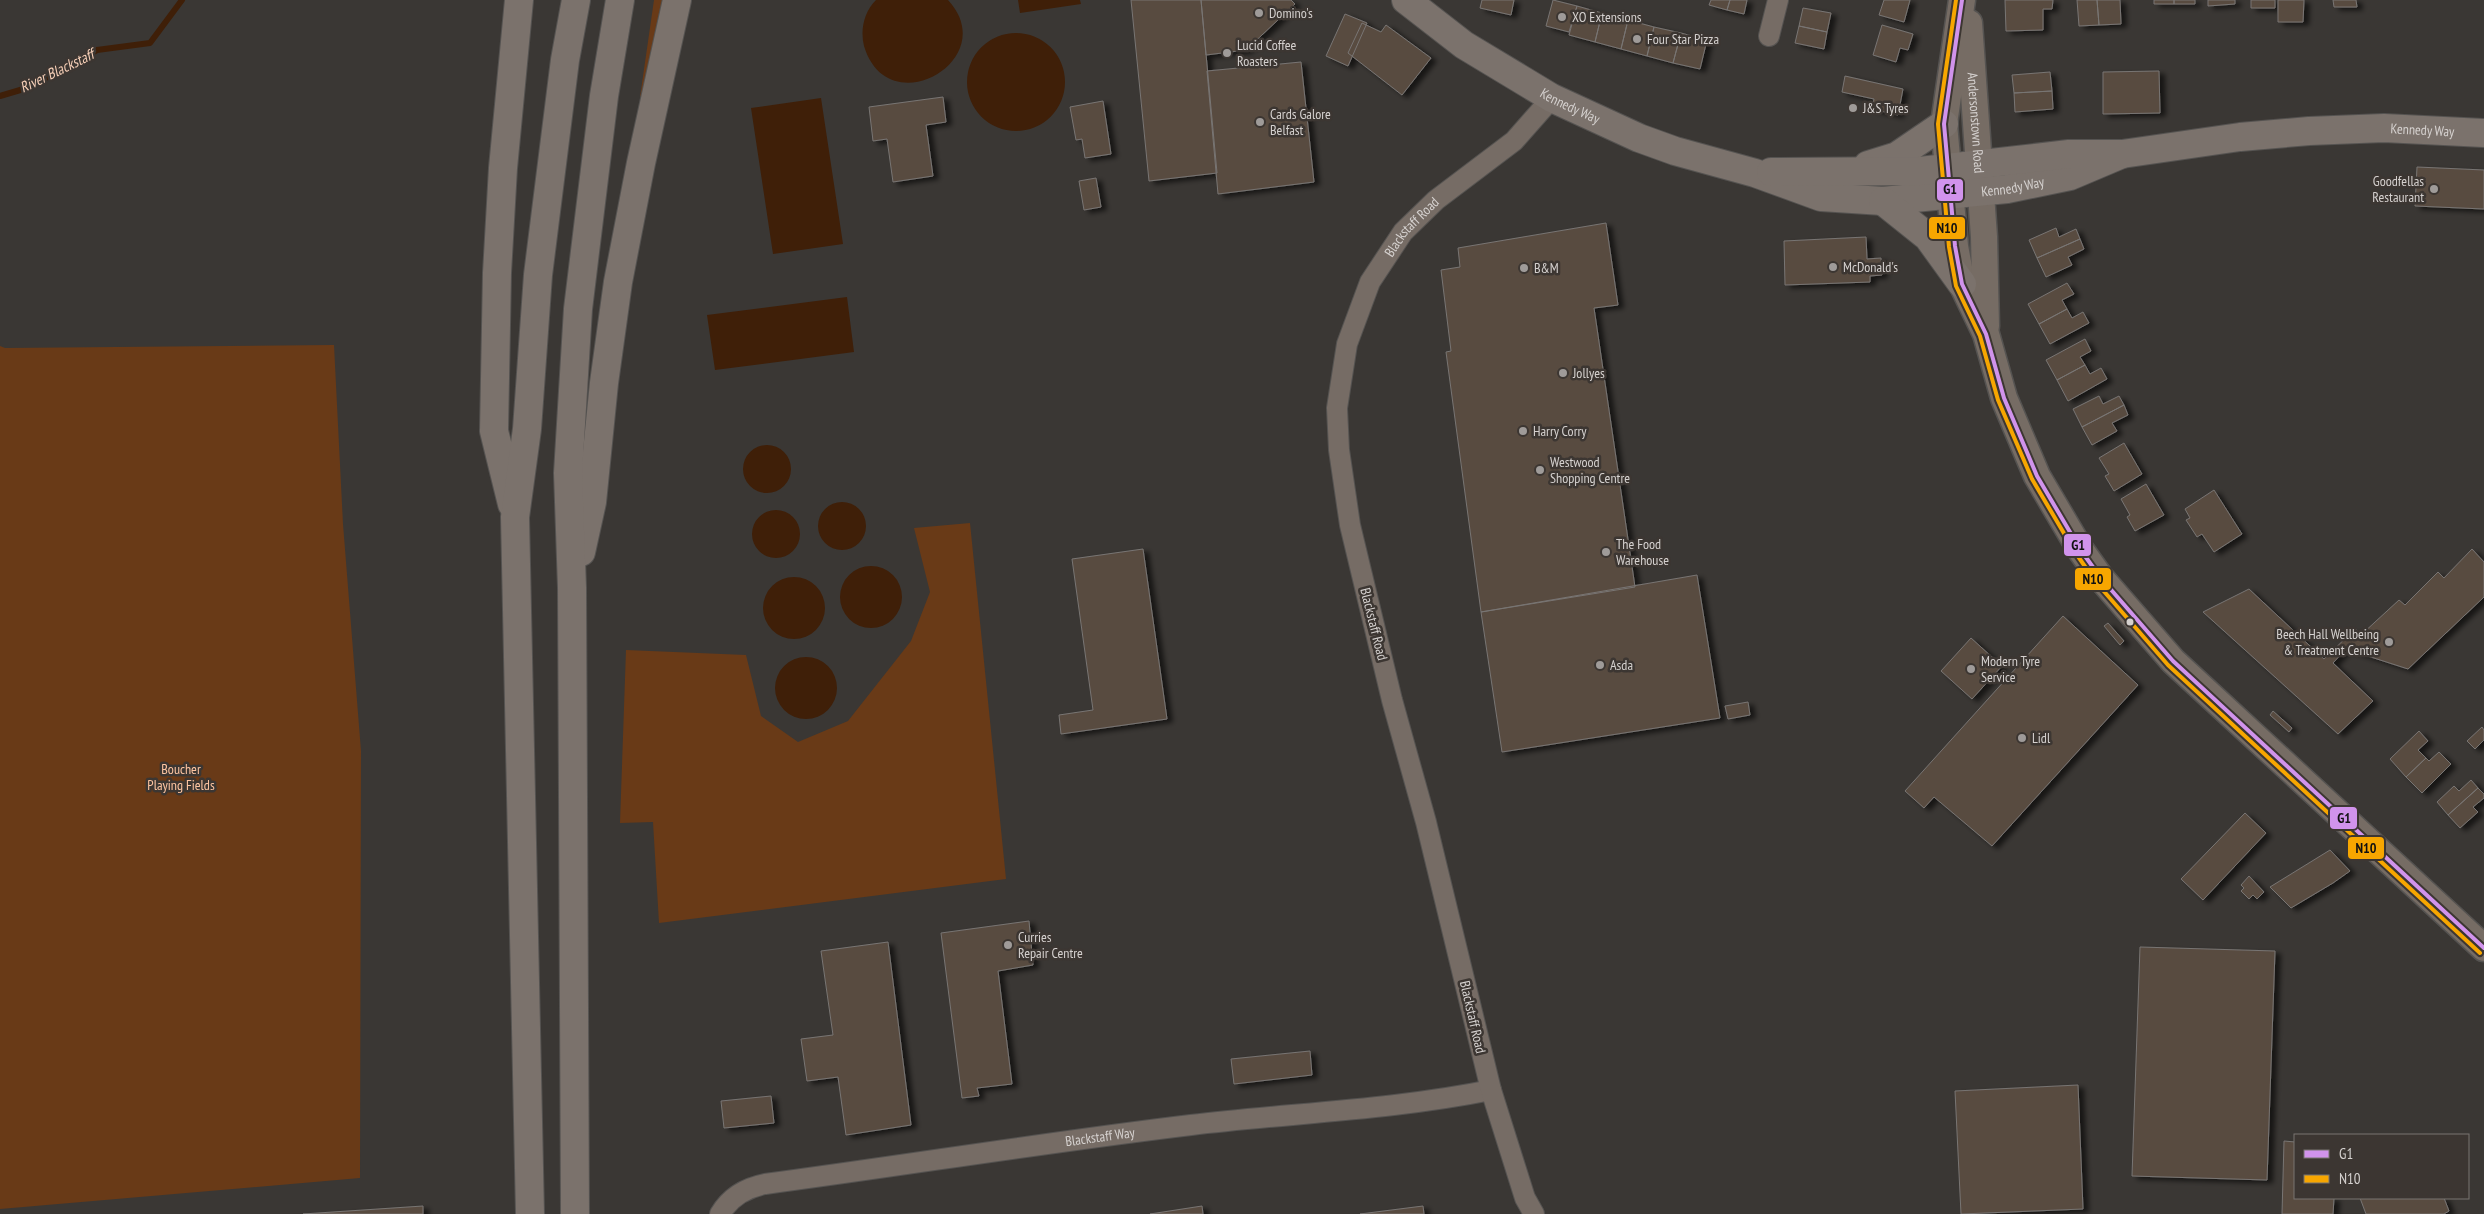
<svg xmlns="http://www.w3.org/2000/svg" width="2484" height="1214" font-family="'PT Sans Narrow',sans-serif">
<defs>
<filter id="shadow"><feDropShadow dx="5.5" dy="3" stdDeviation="2.5" flood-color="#0009"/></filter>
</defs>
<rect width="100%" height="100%" fill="#3a3734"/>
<path fill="#693a17" d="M654 0H667L649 84 640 97Z
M334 345 343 524 361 751 360 1178 0 1209V346L5 348Z
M970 523 1006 879 659 923 653 822 620 823 626 650 746 655 761 716 798 742 848 721 911 641 930 592 914 528Z"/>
<path fill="#3f1f08" d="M876 0H948C1003 59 888 126 864 46 860 30 864 12 876 0Z
M1018 0H1080L1081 4 1020 13Z
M967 82a49 49 0 1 1 98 0a49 49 0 1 1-98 0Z
M821 98 843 244 773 254 751 108Z
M847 297 854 352 715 370 707 315Z
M743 469a24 24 0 1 1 48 0a24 24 0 1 1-48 0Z
M818 526a24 24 0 1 1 48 0a24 24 0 1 1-48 0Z
M752 534a24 24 0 1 1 48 0a24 24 0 1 1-48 0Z
M840 597a31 31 0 1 1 62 0a31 31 0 1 1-62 0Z
M763 608a31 31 0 1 1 62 0a31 31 0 1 1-62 0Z
M775 688a31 31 0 1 1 62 0a31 31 0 1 1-62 0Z"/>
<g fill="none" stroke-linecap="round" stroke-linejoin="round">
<path stroke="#3f1f08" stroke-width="6" d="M0 96 27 88 97 50 150 43 182 0"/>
</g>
<path fill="#594b41" stroke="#787573" filter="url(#shadow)" d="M1131 0H1201L1217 173 1149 181Z
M1201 0H1291L1295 4 1246 50 1206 55Z
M1482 0H1514L1511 15 1480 8Z
M1553 0 1577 6 1569 32 1546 26Z
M1711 0H1730L1727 10 1709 5Z
M1730 0H1747L1744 14 1727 10Z
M1884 0H1910L1904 22 1879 15Z
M2005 0H2053L2052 9H2043V30L2006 31Z
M2077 0H2097L2099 25 2079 26Z
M2097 0H2120L2121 24 2099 25Z
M2154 0H2174V4H2154Z
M2174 0H2195V4H2174Z
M2208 0H2235V4L2208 6Z
M2251 0H2275V8H2251Z
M2278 0H2304L2303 22H2278Z
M2333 0H2356L2357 7H2334Z
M1577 6 1602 13 1595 42 1569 35Z
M1803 8 1831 13 1827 32 1799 26Z
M1602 13 1628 20 1621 49 1595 42Z
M1345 14 1367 23 1348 66 1326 56Z
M1628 20 1654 27 1647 56 1621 49Z
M1362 23 1381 32 1386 25 1431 58 1402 95 1348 53Z
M1882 25 1913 34 1908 50 1900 48 1896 62 1873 55Z
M1799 26 1827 32 1824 49 1795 43Z
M1654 27 1681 33 1673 63 1647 56Z
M1681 33 1707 40 1700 69 1673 63Z
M1301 62 1314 182 1218 194 1207 71Z
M2159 71 2160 113 2103 114V72Z
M2050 72 2052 91 2014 93 2012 75Z
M1845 76 1903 89 1898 115 1872 109 1874 99 1842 92Z
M2052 91 2053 109 2015 112 2014 93Z
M943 97 946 122 926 125 933 176 893 182 887 139 873 141 869 107Z
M1103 101 1111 154 1085 158 1082 139 1076 140 1070 107Z
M2417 167 2484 170V209L2415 206Z
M1096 178 1101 207 1084 210 1079 181Z
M1606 223 1618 305 1594 308 1635 587 1481 612 1446 352 1451 351 1441 270 1460 267 1458 248Z
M2056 228 2059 237 2076 229 2080 239 2037 258 2029 240Z
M1866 237 1867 259 1881 258 1882 275 1870 276V282L1785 285 1784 241Z
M2080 239 2084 249 2068 257 2072 265 2046 277 2037 258Z
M2067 283 2074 294 2062 300 2067 309 2039 324 2028 304Z
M2067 309 2072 318 2083 312 2089 323 2050 344 2039 324Z
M2085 339 2091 351 2080 357 2085 365 2057 380 2046 360Z
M2085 365 2090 374 2101 368 2107 379 2068 401 2057 380Z
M2099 396 2103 404 2119 396 2124 405 2082 427 2073 409Z
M2124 405 2128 415 2112 423 2117 431 2092 445 2082 427Z
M2124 443 2142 474 2114 491 2105 476 2109 474 2099 458Z
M2146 484 2164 515 2135 531 2127 517 2130 515 2121 499Z
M2214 490 2242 534 2214 552 2202 534 2197 537 2186 520 2190 518 2185 509Z
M1143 549 1167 719 1061 734 1059 715 1093 710 1072 559Z
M2472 549 2484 562V597L2408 669 2346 649 2333 663 2373 701 2338 734 2203 612 2249 589 2324 659 2355 629 2362 634 2399 600 2405 605 2438 572 2444 578Z
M1697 575 1720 718 1502 752 1481 612Z
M2063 616 2138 685 1992 846 1934 797 1924 808 1905 791Z
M2108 623 2124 641 2120 645 2104 626Z
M1971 638 2002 666 1972 699 1941 671Z
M1748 702 1750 715 1728 719 1725 706Z
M2273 711 2292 728 2289 732 2270 715Z
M2482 727 2484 730V740L2475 749 2467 741Z
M2419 731 2428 741 2418 750 2426 758 2406 777 2390 759Z
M2439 752 2451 764 2422 793 2406 777 2426 758 2429 761Z
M2471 780 2478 788 2448 815 2437 802 2454 786 2459 791Z
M2478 788 2484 794V798L2473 807 2478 812 2460 828 2448 815Z
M2245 813 2266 833 2203 900 2181 879Z
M2330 850 2350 871 2333 883 2291 908 2270 887Z
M2249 876 2264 892 2257 899 2253 895 2249 899 2241 891 2244 888 2241 885Z
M1029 921 1033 965 998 971 1012 1084 977 1088 979 1096 962 1098 941 933Z
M888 942 911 1125 846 1135 838 1077 807 1081 801 1039 833 1035 821 951Z
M2140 947 2275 951 2267 1180 2132 1176Z
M1310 1051 1312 1075 1234 1084 1231 1059Z
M2078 1085 2083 1209 1961 1214 1955 1091Z
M771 1096 774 1123 724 1128 721 1101Z
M2284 1141 2295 1142V1198H2334L2333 1214H2282Z
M2360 1198H2444L2449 1211 2444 1214H2366Z
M423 1206V1214H303Z
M1202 1206 1203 1214H1150Z
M1423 1206 1424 1214H1360Z"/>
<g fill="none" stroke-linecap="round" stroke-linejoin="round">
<g stroke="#555351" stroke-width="22">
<g id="minor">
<path d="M1769 36 1778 0"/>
<path id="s1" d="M720 1214C730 1197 745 1188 765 1184 907 1165 1049 1142 1191 1125 1291 1113 1392 1110 1491 1090"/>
<path id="s2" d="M1534 1214 1525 1198 1491 1090 1426 822 1392 700 1350 525 1339 450 1337 408 1347 344 1370 282 1403 232 1436 200 1514 141 1552 98"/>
</g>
</g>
<g stroke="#555351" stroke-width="29">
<g id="major">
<path d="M1962 0 1944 124 1955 246 1962 284 1986 334 2004 398 2037 476 2080 549 2100 577 2173 661 2484 948"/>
<path id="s3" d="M1969 23 1984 237 1986 326"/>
</g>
</g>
<g stroke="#555351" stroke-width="30">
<g id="highway">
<path id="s4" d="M1406 0 1464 45 1552 98 1639 138 1675 151 1755 173 1821 197 1883 201 2007 189 2070 176 2122 154"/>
<path d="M1868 165 1897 156 1944 124"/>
<path id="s5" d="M1771 172 1920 171 2069 154H2122L2240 137 2309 131 2384 128 2484 133"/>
<path d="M1883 201 1928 237 1962 284"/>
<path d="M512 504 494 431 497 273 503 168 519 0"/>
<path d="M581 552 592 502 604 383 618 282 641 163 677 0"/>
<path d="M530 1214 515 517 527 429 538 275 565 60 576 0"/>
<path d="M575 1214 572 588 568 473 578 309 604 96 620 0"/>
</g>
</g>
<use href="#minor" stroke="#766c65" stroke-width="20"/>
<use href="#major" stroke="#766c64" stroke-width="26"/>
<use href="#highway" stroke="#7b726c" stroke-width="28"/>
<g stroke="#3c3632" stroke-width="8">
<path id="bus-1" d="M1962 0 1944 124 1955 246 1962 284 1986 334 2004 398 2037 476 2080 549 2100 577 2173 661 2484 948"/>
</g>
<g stroke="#3c3632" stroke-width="8">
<path id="bus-2" d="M1956 0 1938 124 1949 247 1956 286 1980 336 1998 400 2032 479 2075 552 2095 581 2168 665 2480 953"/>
</g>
<use href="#bus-1" stroke="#d193ec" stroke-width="4"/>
<use href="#bus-2" stroke="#f7a600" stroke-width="4"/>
</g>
<g fill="#9f9b99" stroke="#3c3632" stroke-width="2">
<circle cx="1259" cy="13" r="5"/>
<circle cx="1562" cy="17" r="5"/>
<circle cx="1637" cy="39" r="5"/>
<circle cx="1227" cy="53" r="5"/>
<circle cx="1853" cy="108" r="5"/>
<circle cx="1260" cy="122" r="5"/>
<circle cx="2434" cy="189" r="5"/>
<circle cx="1833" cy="267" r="5"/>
<circle cx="1524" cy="268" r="5"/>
<circle cx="1563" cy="373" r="5"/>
<circle cx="1523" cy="431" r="5"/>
<circle cx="1540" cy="470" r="5"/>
<circle cx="1606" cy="552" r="5"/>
<circle cx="2389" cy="642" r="5"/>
<circle cx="1600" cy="665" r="5"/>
<circle cx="1971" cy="669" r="5"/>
<circle cx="2022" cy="738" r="5"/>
<circle cx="1008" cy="945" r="5"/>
</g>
<circle fill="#d5d1cf" stroke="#3c3632" stroke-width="2" cx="2130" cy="622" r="4.5"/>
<g text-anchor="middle" stroke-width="5" stroke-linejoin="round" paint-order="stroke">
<g font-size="14" fill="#d5d1cf" stroke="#3c3632" text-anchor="start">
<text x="1269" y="18">Domino's</text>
<text x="1572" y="22">XO Extensions</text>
<text x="1647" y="44">Four Star Pizza</text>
<text x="1237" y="50">Lucid Coffee<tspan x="1237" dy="16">Roasters</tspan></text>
<text x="1863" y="113">J&amp;S Tyres</text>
<text x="1270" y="119">Cards Galore<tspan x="1270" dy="16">Belfast</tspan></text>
<text x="2424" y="186" text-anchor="end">Goodfellas<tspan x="2424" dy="16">Restaurant</tspan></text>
<text x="1843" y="272">McDonald's</text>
<text x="1534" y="273">B&amp;M</text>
<text x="1573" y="378">Jollyes</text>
<text x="1533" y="436">Harry Corry</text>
<text x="1550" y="467">Westwood<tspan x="1550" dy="16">Shopping Centre</tspan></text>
<text x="1616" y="549">The Food<tspan x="1616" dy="16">Warehouse</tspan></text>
<text x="2379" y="639" text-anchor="end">Beech Hall Wellbeing<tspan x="2379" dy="16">&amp; Treatment Centre</tspan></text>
<text x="1981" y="666">Modern Tyre<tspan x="1981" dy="16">Service</tspan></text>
<text x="1610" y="670">Asda</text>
<text x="2032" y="743">Lidl</text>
<text x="1018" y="942">Curries<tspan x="1018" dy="16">Repair Centre</tspan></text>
</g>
<g font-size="14" fill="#d5d1cf" stroke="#3c3632">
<text dy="5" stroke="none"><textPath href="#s4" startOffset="196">Kennedy Way</textPath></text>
<text dy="5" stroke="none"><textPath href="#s3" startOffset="100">Andersonstown Road</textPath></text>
<text dy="5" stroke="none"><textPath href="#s5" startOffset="654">Kennedy Way</textPath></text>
<text dy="5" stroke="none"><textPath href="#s4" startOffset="656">Kennedy Way</textPath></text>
<text dy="5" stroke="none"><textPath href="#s2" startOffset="1032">Blackstaff Road</textPath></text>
<text transform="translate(1374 624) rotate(76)" y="5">Blackstaff Road</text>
<text transform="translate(1473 1017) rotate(77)" y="5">Blackstaff Road</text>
<text dy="5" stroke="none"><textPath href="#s1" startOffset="394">Blackstaff Way</textPath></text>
</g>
<g font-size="14" fill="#fec5a1" stroke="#3c3632">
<text x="181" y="774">Boucher<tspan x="181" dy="16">Playing Fields</tspan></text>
</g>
<g font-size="15" font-style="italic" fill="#f8d1b9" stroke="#3c3632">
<text transform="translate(57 71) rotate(-26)" y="5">River Blackstaff</text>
</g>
</g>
<g stroke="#3c3632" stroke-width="2">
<rect x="1936" y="178" width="28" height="24" rx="5" fill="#d193ec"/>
<rect x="1928" y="216" width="38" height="24" rx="5" fill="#f7a600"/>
<rect x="2063" y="533" width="29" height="24" rx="5" fill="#d193ec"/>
<rect x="2074" y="567" width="38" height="24" rx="5" fill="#f7a600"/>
<rect x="2329" y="806" width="29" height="24" rx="5" fill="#d193ec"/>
<rect x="2347" y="836" width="38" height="24" rx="5" fill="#f7a600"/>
</g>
<g font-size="14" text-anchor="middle" font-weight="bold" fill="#111">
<text x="1950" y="194">G1</text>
<text x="1947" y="233">N10</text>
<text x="2078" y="550">G1</text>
<text x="2093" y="584">N10</text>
<text x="2344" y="823">G1</text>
<text x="2366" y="853">N10</text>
</g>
<rect x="2294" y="1134" width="175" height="65" fill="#3c3632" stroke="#797471"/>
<rect x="2304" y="1150" width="25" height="8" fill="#d193ec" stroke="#797471"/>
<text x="2339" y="1159" font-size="15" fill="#d5d1cf">G1</text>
<rect x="2304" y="1175" width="25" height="8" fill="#f7a600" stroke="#797471"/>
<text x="2339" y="1184" font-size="15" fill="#d5d1cf">N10</text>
</svg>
